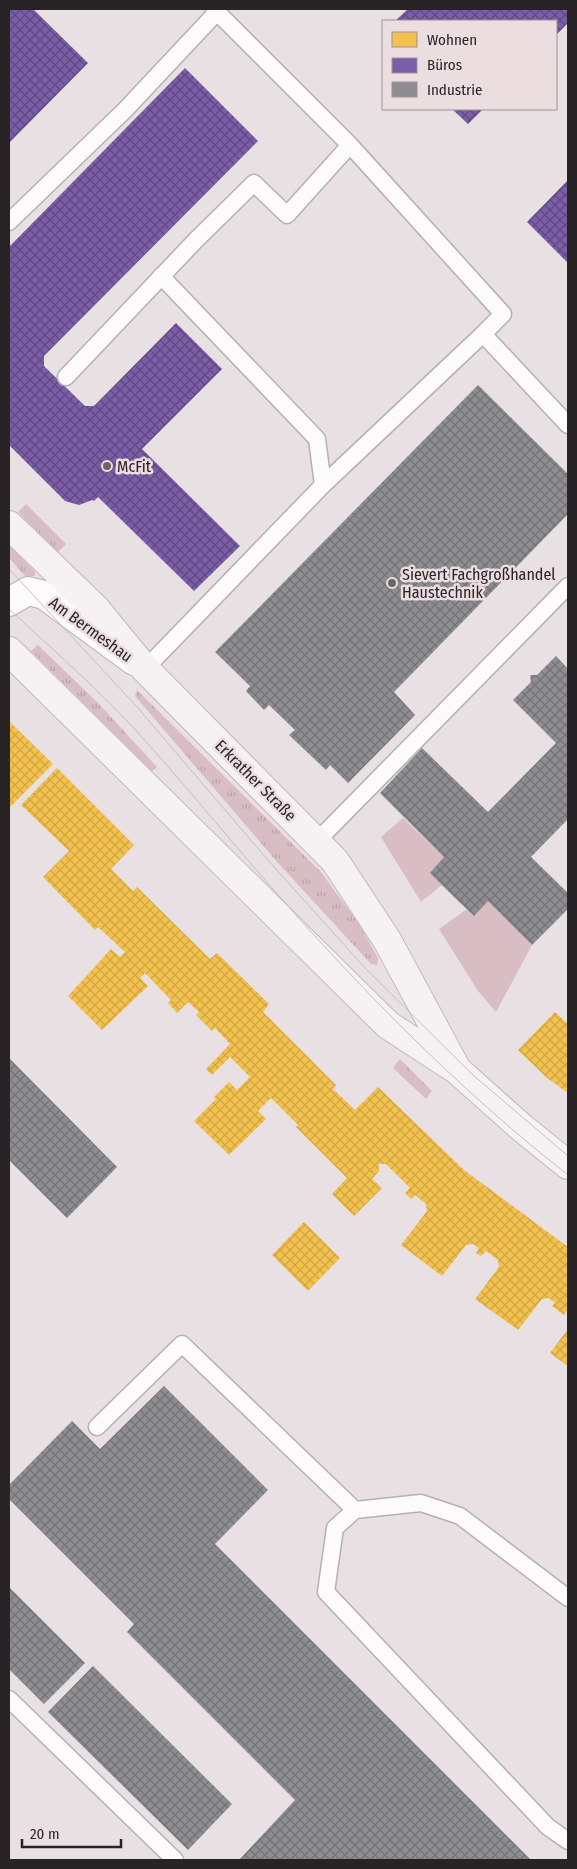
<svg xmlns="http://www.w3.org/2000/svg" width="577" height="1869" font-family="'Fira Sans Condensed',sans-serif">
<defs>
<pattern id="grass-tufts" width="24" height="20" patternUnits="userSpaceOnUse" patternTransform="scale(1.25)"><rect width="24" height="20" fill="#d9bdc5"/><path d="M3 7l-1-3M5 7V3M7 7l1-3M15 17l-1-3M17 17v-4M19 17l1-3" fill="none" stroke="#baa2a9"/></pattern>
<pattern id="homes-cross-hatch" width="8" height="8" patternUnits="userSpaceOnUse" patternTransform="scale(1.25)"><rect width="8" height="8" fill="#f2c14e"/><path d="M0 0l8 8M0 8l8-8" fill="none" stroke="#d0a644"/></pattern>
<pattern id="offices-cross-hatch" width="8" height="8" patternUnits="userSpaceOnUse" patternTransform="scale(1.25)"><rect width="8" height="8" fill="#7b5ea7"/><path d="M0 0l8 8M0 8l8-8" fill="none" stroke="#5f4980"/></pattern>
<pattern id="industry-cross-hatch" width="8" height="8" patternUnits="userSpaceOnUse" patternTransform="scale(1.25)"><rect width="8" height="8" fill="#8d8d92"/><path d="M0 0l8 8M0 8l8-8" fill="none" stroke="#737377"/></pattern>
</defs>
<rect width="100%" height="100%" fill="#e8e0e2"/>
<path fill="url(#grass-tufts)" d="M26 504 66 544 58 552 18 512Z
M9 545 35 572V576H25L9 558Z
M38 645 99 704 157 767 152 771 31 651Z
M137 690 321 872 359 924 378 958 377 965 371 964 278 863 135 696Z
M400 1059 432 1091 426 1099 393 1068Z"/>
<path fill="#d9bdc5" d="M403 818 444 857 442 885 421 902 381 837Z
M488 901 532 945 496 1012 478 991 439 929 467 909 474 916Z"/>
<path fill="url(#homes-cross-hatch)" d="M9 721 53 764 9 808Z
M57 768 134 845 111 869 133 891 137 887 210 959 217 953 269 1004 263 1012 336 1085 333 1089 355 1110 378 1087 464 1170 568 1247V1309L564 1315 552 1306 555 1303 549 1298 542 1299 518 1330 475 1299 499 1267 498 1260 486 1251 481 1256 476 1253 479 1248 473 1244 466 1245 442 1276 401 1245 427 1211 426 1204 415 1195 411 1199 405 1193 410 1188 386 1164H379V1171L372 1179 382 1188 354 1216 332 1194 347 1178 296 1127 298 1125 271 1098 258 1111 266 1119 229 1155 194 1121 216 1099 214 1097 229 1082 237 1090 250 1077 230 1057 212 1075 206 1069 230 1044 215 1028 212 1031 196 1015 199 1012 188 1002 177 1013 168 1003 171 1000 145 973 140 978 148 986 102 1030 68 996 111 949 120 957 125 952 98 927 95 930 43 877 69 851 21 805Z
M555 1012 567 1023 568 1021V1093L546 1077 518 1050Z
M304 1222 340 1258 308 1291 272 1255Z
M568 1329V1366L550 1353Z"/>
<path fill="url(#offices-cross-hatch)" d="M9 9H33L88 63 9 143Z
M408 9H568V23L556 35V21H395Z
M185 68 258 141 44 356V366L85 406H94L176 323 222 369 142 449 240 546 194 591 98 497 94 501 92 500 79 505 65 501 9 445V247Z
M452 109H483L468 124Z
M568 180V263L527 222Z"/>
<path fill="url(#industry-cross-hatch)" d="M478 385 568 474V514L394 692 415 715 348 783 330 765 326 770 289 735 295 730 269 705 264 710 246 691 250 686 215 652Z
M556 656 568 669V819L531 857 568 893V909L532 945 488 901 474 916 455 898 430 873 444 857 380 793 422 748 488 812 556 743 513 700 531 682 530 675H537Z
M9 1058 117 1167 67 1218 9 1160Z
M164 1386 268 1490 215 1544 531 1860H239L295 1800 127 1632 134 1624 9 1499V1485L72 1421 100 1449Z
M9 1587 85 1663 44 1704 9 1669Z
M93 1666 232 1804 188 1850 48 1712Z"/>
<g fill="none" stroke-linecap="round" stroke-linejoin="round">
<g stroke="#b5b0b1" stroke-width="19">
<path id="lane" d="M214 9 350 145 503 314 483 334
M9 222 125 110 217 12
M161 276 317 439 323 485
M66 377 196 240 254 183 287 215 350 145
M145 669 323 485 483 334 568 425
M317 841 568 586
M97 1427 182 1344 355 1510
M568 1598 460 1516 421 1503 355 1510 335 1528 326 1592 548 1827 568 1841
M9 1699 175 1860"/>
</g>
<g stroke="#b5b0b1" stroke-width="30">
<path id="street" d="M9 602 28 591 44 595 134 661"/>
</g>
<g stroke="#c2b8bb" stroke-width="30">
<path id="primary" d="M9 525 96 609 145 669 335 861 387 940 455 1066
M9 651 388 1025 457 1070 521 1127 568 1165"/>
</g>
<use href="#lane" stroke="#fcfafb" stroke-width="16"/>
<use href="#street" stroke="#fcfafb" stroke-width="28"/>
<use href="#primary" stroke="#f6f2f3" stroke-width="28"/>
<path stroke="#c1c0c0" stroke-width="1" d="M9 569 138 708 266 858 366 969 473 1075 568 1156
M9 609C49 646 90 682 128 722 183 781 234 846 288 906 374 1003 466 1095 568 1175"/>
</g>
<g fill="#6b6566" stroke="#ecdde1" stroke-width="2">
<circle cx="107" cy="466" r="5"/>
<circle cx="392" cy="583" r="5"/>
</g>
<g text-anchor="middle" stroke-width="5" stroke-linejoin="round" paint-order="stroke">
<g font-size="16" fill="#282324" stroke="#ecdde1" text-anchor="start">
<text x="117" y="472">McFit</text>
<text x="402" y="580">Sievert Fachgroßhandel<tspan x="402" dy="18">Haustechnik</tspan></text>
</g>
<g font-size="16" fill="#282324" stroke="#ecdde1">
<text transform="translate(91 629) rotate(36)" y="6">Am Bermeshau</text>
<text transform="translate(256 780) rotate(45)" y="6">Erkrather Straße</text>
</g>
</g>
<rect width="577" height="1869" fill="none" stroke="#282324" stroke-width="20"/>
<rect x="382" y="20" width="175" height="90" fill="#ecdde1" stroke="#9e9395"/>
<rect x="392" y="32" width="25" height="15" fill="#f2c14e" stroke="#9e9395"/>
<text x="427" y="45" font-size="15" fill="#282324">Wohnen</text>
<rect x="392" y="58" width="25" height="15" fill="#7b5ea7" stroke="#9e9395"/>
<text x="427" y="70" font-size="15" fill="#282324">Büros</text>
<rect x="392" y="82" width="25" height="15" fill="#8d8d92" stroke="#9e9395"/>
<text x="427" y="95" font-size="15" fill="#282324">Industrie</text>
<path d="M22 1839v8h99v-8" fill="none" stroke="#282324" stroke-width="2.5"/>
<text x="30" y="1839" font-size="15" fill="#282324" stroke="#ecdde1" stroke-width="4" paint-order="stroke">20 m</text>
</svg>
